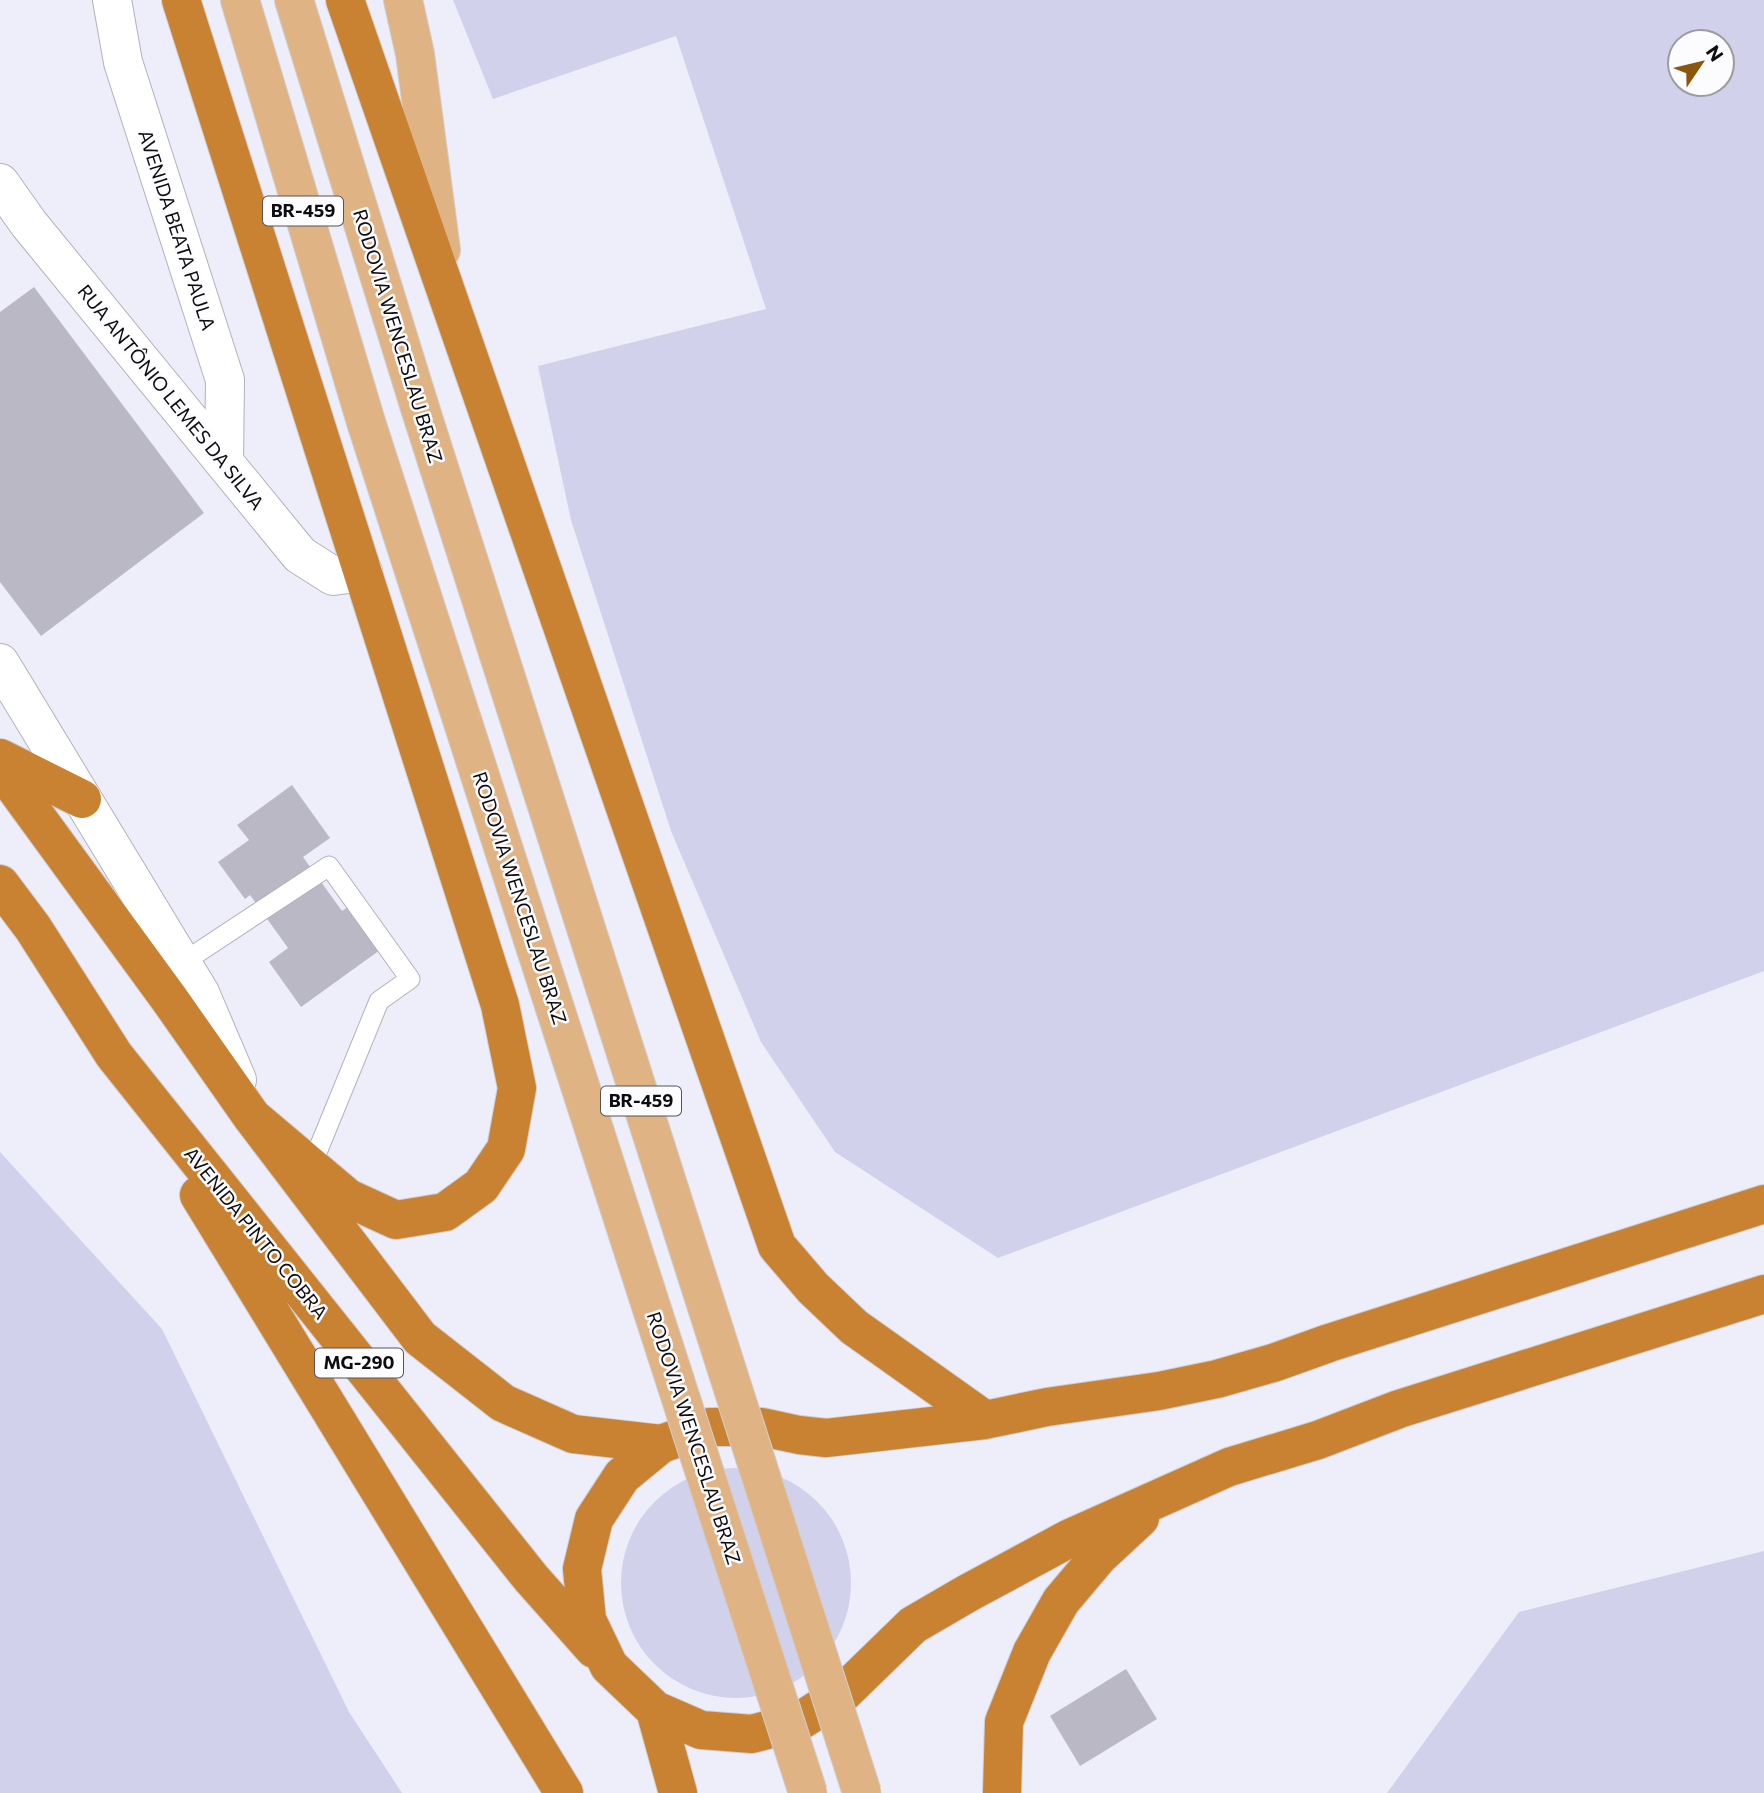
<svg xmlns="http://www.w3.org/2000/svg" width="1764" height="1793" font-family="Commissioner,sans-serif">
<rect width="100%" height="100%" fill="#eeedfa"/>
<path fill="#d2d1ec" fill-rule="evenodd" d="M453 0H1764V971L998 1258 835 1152 761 1042 671 831 571 520 538 366 766 309 676 36 493 99ZM1680 42H1722V84H1680Z
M0 1152 162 1329 349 1712 402 1793H0Z
M621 1583a115 115 0 1 1 230 0a115 115 0 1 1-230 0Z
M1764 1551V1793H1387L1519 1612Z"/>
<path fill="#b9b8c4" d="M34 287 204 513 41 636 0 582V312Z
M292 785 330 838 303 857 342 911 359 899 391 942 301 1007 269 962 288 948 250 895 245 899 218 862 249 840 237 825Z
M1126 1669 1157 1719 1080 1766 1050 1716Z"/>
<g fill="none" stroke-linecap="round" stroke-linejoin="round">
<g stroke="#b2b1bd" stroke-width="21">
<path id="lane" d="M182 963 329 866 410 979 379 1001 311 1167"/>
</g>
<g stroke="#b2b1bd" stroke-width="40">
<path id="street" d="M112 0 123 62 225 380 224 462
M0 183 29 224 300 555 333 576 363 572
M0 663 200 993 237 1080"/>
</g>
<g stroke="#cfcfcf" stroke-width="40">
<path id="primary" d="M240 0 366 422
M294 0 420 408
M403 0 415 54 441 250"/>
</g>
<g stroke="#cfcfcf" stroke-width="40">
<path id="highway" d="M181 0 500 1005 517 1088 506 1149 481 1186 445 1212 396 1220 348 1198 252 1117
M345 0 777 1246 813 1288 854 1327 985 1420
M0 758 82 799
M0 767 170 1000 252 1117 420 1338 503 1403 573 1434 661 1444
M0 884 33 928 114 1055 531 1578 594 1649
M199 1195 564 1793
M1764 1204 1329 1343 1273 1363 1217 1379 1159 1391 1047 1407 985 1420 826 1438 799 1435 762 1427H710L661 1444 622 1476 594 1519 582 1569 587 1620 609 1666 655 1710 701 1730 752 1734 800 1721 842 1694 913 1625 968 1593 1070 1538 1229 1467 1318 1440 1399 1409 1764 1294
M655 1710 678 1793
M1002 1793 1004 1722 1032 1652 1061 1601 1099 1556 1140 1518"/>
</g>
<use href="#lane" stroke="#fff" stroke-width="19"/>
<use href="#street" stroke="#fff" stroke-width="38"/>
<use href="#primary" stroke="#dfb384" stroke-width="38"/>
<use href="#highway" stroke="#c98132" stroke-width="38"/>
<g stroke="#cfcfcf" stroke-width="40" stroke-linecap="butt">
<path id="primary-bridge" d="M420 408 862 1793
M366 422 808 1793"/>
</g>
<use href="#primary-bridge" stroke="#dfb384" stroke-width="38"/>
</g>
<g text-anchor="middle" stroke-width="5" stroke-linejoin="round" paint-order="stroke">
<g fill="#fcfcfe" stroke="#555558" stroke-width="2">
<rect x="263" y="196.5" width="80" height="29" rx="5"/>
<rect x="601" y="1086.5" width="80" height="29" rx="5"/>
<rect x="315" y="1348.5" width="88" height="29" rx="5"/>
</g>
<g font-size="18" font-weight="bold" fill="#0d0d11">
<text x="303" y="217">BR-459</text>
<text x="641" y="1107">BR-459</text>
<text x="359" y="1369">MG-290</text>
</g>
<g font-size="19" fill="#0d0d11" stroke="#fcfcfe">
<text transform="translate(177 230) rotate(72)" y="7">AVENIDA BEATA PAULA</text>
<text transform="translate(398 336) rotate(73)" y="7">RODOVIA WENCESLAU BRAZ</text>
<text transform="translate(171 397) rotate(51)" y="7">RUA ANTÔNIO LEMES DA SILVA</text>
<text transform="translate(520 898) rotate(72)" y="7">RODOVIA WENCESLAU BRAZ</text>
<text transform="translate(256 1233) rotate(51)" y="7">AVENIDA PINTO COBRA</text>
<text transform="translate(694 1438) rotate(72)" y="7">RODOVIA WENCESLAU BRAZ</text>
</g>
</g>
<g transform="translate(1701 63) rotate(55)"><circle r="33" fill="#fcfcfe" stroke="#9c9c9f" stroke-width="2"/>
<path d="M0-5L12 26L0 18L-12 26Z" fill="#8d540c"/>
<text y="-10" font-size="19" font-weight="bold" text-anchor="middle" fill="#0d0d11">N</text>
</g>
</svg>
